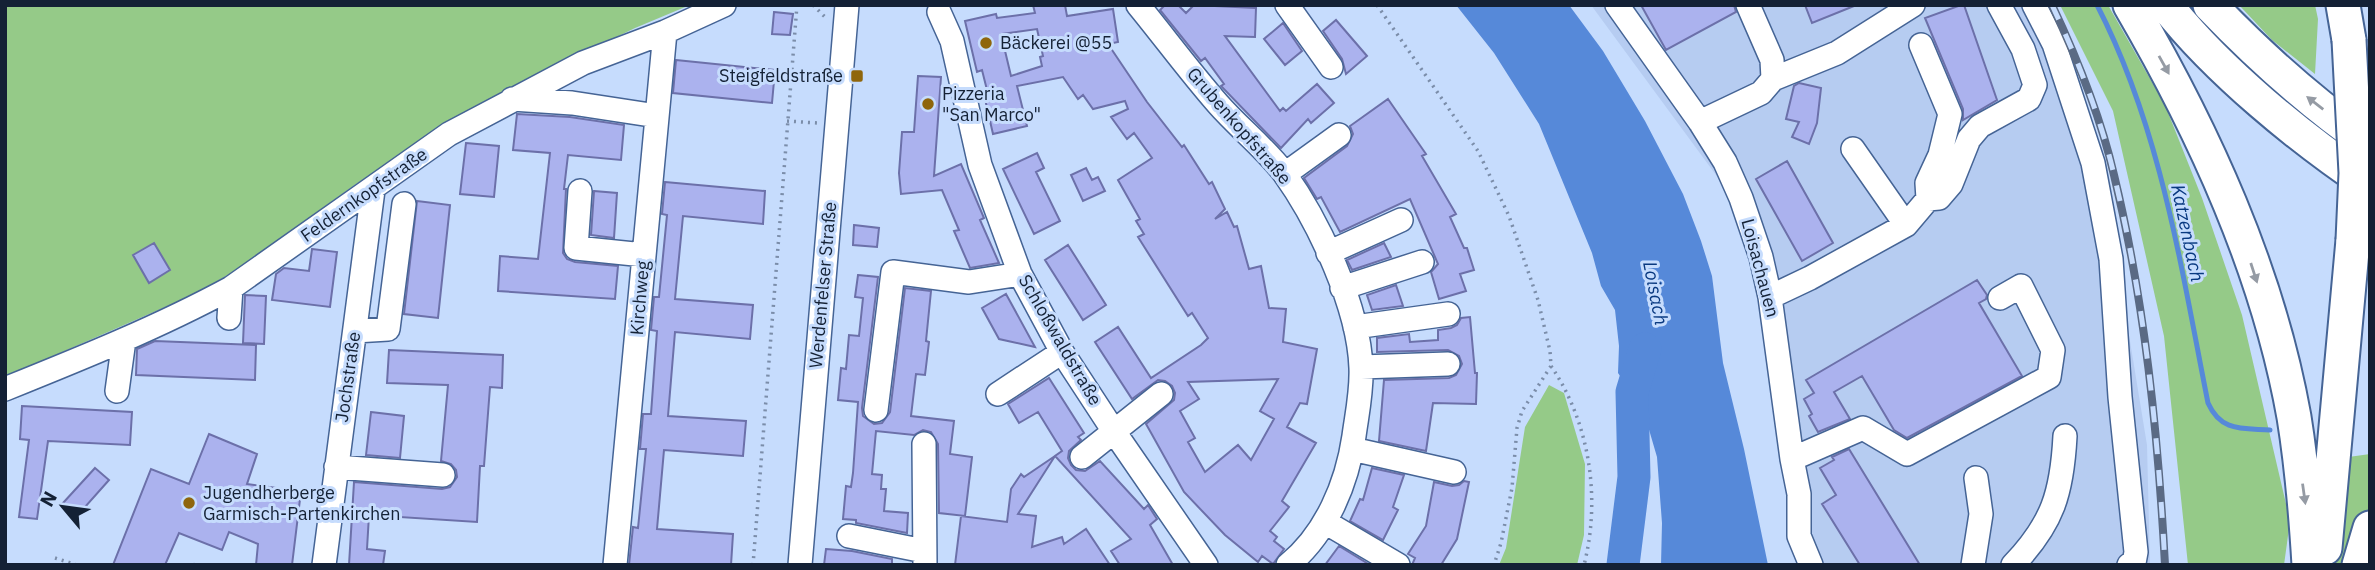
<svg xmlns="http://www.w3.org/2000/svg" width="2375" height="570" font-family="'IBM Plex Sans',sans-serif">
<rect width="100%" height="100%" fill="#c6dcfd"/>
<path fill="#b6ccf1" d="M1591 5H2043L2101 164 2147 445 2150 565H1806L1767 312 1727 190Z"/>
<path fill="#95ca88" d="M5 5H690L635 28 486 101 356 184 238 269 195 294 5 377Z
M2060 5H2108L2165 105 2202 198 2242 315 2290 521 2284 565H2188L2164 336 2113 111Z
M2239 5H2315L2318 19 2315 74 2272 40Z
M1549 385 1564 393 1585 464 1584 535 1577 565H1499L1506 548 1525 427Z
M2370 454V565H2326L2320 461Z"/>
<path fill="#5689d9" d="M1456 5H1569L1603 51 1645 121 1683 194 1701 241 1712 276 1723 363 1744 449 1768 565H1661L1662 523 1657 457 1643 409 1618 373 1619 346 1615 310 1601 286 1592 253 1539 124 1494 53Z"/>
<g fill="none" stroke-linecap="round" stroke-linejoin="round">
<path stroke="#5689d9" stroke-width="5" d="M2097 5C2161 129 2181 267 2208 403 2221 432 2242 428 2270 430"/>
<path stroke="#5689d9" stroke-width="33" d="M1623 565 1634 477 1632 392 1645 349"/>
</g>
<path fill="#abb2ee" stroke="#6c70a9" stroke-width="2" fill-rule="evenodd" d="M1033 5H1065L1067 16 1113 9 1118 42 1108 44 1147 102 1182 147 1184 145 1209 184 1212 182 1225 209 1215 219 1227 212 1234 227 1237 226 1249 269 1261 266 1269 308 1286 309 1283 342 1317 349 1307 404 1300 403 1287 427 1316 443 1282 501 1289 507 1270 531 1277 537 1274 541 1284 549 1273 564 1262 556 1258 562 1225 535 1184 492 1150 431 1146 424 1174 400 1175 393 1172 386 1165 381 1158 380 1132 399 1095 342 1118 327 1151 378 1201 345 1208 338 1192 313 1188 316 1138 237 1144 234 1136 221 1140 219 1118 180 1152 158 1134 133 1127 139 1111 117 1128 109 1125 101 1093 109 1083 95 1078 99 1063 77 1017 86 1027 126 993 134 985 99 989 98 982 70 977 72 965 21 996 14 997 18 1035 13ZM1037 29 1043 56 1040 57 1042 66 1011 76 1001 34ZM1278 379 1260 411 1274 419 1251 460 1238 445 1205 472 1188 442 1195 438 1180 411 1199 399 1188 382Z
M1165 5H1178L1186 13 1194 5 1256 8 1255 37 1225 36 1280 111 1283 108 1286 111 1317 84 1334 103 1311 123 1308 119 1281 148 1221 86 1224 84 1205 58 1201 61 1160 10Z
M1641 5H1734L1736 12 1666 50Z
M1805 5H1854V6L1812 23Z
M1961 5H1964L1997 100 1963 120V109L1925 18Z
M774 12 793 14 790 35 772 34Z
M1336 20 1367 56 1346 74 1342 59 1323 31Z
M1283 23 1302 51 1285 65 1264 39Z
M676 60 775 70 772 103 673 93Z
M918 76 941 77 934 176 961 164 984 218 980 220 999 263 970 268 954 231 959 230 942 190 901 194 899 173 902 132H914Z
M1799 83 1821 88 1817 123 1809 144 1792 137 1799 122 1786 119 1794 86Z
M1388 99 1426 154 1422 156 1456 214 1450 217 1464 248H1467L1474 270 1460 274 1466 291 1439 299 1431 272 1438 264 1410 199 1340 232 1321 197 1317 199 1304 178 1347 146 1353 134 1350 126Z
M517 114 570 117 624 125 621 160 568 155 564 189H566L563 253 567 259 575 262 618 266 615 299 498 291 500 256 538 259 550 153 513 150Z
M466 143 499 146 494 197 460 194Z
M1037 153 1044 168 1036 172 1060 221 1034 234 1003 169Z
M1787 161 1833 243 1802 261 1756 179Z
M1086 168 1092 180 1098 177 1105 191 1083 201 1071 175Z
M665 182 765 191 763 224 683 216 675 299 753 305 750 339 675 332 668 416 746 421 743 456 664 450 657 529 733 534 731 565H629L633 527 638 528 646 449H640L643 414H651L657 331 651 330 654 297H659L667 215 662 214Z
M594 191 617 193 614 238 591 235Z
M417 201 450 205 438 318 404 314Z
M854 225 879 228 877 247 853 245Z
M154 243 170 270 149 283 133 255Z
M1384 243 1391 257 1352 270 1347 260Z
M1068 245 1106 305 1083 320 1045 260Z
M312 249 337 252 330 307 272 300 276 274 284 268 309 271Z
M858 275 878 277 862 408 863 416 874 424 882 423 890 412 905 288 931 291 926 341 929 342 925 375 916 374 911 416 954 421 950 454 972 457 965 516 939 513 938 444 931 432 923 430 914 435 876 431 872 474 882 475 881 489H886L884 511 908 513 907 533 856 523V520L843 519 846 486 851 487 853 473 858 402 838 400 841 368 846 369 849 335 859 336 863 298 855 297Z
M1977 280 1987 295 1986 299 1979 303 2022 376 1907 438 1894 430 1862 376 1834 392 1850 419 1818 432 1809 416 1812 414 1804 399 1814 393 1806 380Z
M1396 285 1403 306 1372 310 1367 295Z
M1006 294 1035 347 999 339 982 308Z
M245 295 266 296 264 344 243 343Z
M1470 317 1475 373H1477L1476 404 1433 403 1426 451 1379 441 1384 380 1449 378 1456 375 1462 364 1459 356 1448 350 1377 352V338L1409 334 1410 342 1438 340V330L1451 328 1457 325 1461 318Z
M155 341 256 345 255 380 136 375 137 349Z
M389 350 503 355 502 388 490 387 484 466H480L477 522 369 515 367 549 385 551 383 565H349L354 482 442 489 450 487 457 477 456 470 451 464 441 461 448 385 387 383Z
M1049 378 1084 433 1078 437 1081 440 1069 451 1068 458 1071 465 1076 470 1085 471 1100 461 1144 509 1148 505 1157 519 1150 525 1173 565H1120L1111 551 1131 539 1055 456 1062 451 1038 412 1019 423 1008 404Z
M22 406 132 412 130 445 48 441 37 519 19 517 29 440 20 439Z
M371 412 404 416 400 458 366 455Z
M209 434 257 454 247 484 301 491 292 565H256L258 544 229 532 222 550 179 533 165 565H113L151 469 189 484Z
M1849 449 1920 565H1860L1822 504 1836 495 1820 468 1834 460 1832 457Z
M1055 456 1018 514 1036 516 1032 547 1062 537 1064 544 1086 529 1110 565H955L961 516 1007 522 1011 489 1021 474 1024 477Z
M95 468 109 480 77 516 63 503Z
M1372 468 1404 475 1393 507 1398 510 1383 540 1350 521 1360 499 1363 500Z
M1464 481 1469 482 1457 539 1441 565H1412L1415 558 1408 554 1426 526 1434 482 1452 486 1459 485Z
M1339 546 1370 565H1325Z
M826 549 852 551 892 559V565H824Z"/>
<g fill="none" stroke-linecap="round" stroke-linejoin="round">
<g stroke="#456495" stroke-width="26">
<path id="minor" d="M1138 5C1165 38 1190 72 1218 104 1239 128 1265 148 1284 173 1319 222 1359 307 1361 368 1362 391 1357 414 1354 436 1347 484 1326 534 1288 565
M1287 5 1331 67
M1617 5 1700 122 1725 162 1741 198 1761 257 1770 297 1792 459 1799 494V536L1811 565
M2034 5 2054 44 2093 163 2111 259 2120 397 2136 552 2134 563 2129 565
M939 12 952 41 980 165 1020 274 1062 352 1115 433 1206 565
M1921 45 1950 114 1940 155 1927 183 1928 199
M1773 79 1837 53 1913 5
M512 99 572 103 657 116
M1700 122 1761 93 1773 79 1772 60 1748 5
M1853 149 1906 225
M1285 174 1339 135
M580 191 576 248 644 255
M1328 253 1401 220
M1342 288 1422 262
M1770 297 1810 278 1906 225 1928 199 1939 198 1951 184 1969 139 1980 126 2029 99 2035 85 2023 49 1999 5
M229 318 231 288
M1355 327 1448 314
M355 331 388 329 404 204
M1361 367 1448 364
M5 389C82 358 159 327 231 288L449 134 583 63 665 32 724 5
M117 391 124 340
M998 394 1062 352
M876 410 893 272 969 282 1020 274
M924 444 925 565
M1352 449 1454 472
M1082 457 1161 394
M1792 459 1863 428 1907 454 2049 377 2053 350 2021 286 2000 298
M336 467 443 475
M1325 522 1398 565
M849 536 924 551
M324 565 373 190
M615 565 665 32
M800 565 847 5
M1973 565 1981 514 1976 478
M2013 565C2053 523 2062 493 2065 436"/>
</g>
<g stroke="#456495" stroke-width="37">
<path id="highway" d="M2130 5C2204 132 2268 271 2294 417 2302 466 2306 515 2309 565
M2166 5C2218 71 2300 138 2370 185
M2210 5C2259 56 2311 103 2370 144
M2343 5 2349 40
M2325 548 2353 240
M2359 565 2370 528"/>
</g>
<path stroke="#7b8da9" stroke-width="3.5" stroke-dasharray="2 5" stroke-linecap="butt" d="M813 5 827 19
M1377 5 1478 151 1509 216 1538 300 1550 351 1551 366 1522 411 1517 428 1512 488 1501 543 1494 565
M787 121 817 123
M1551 366C1590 423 1601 499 1584 565
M55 558 77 565
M195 565 196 561
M753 565 797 5"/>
<use href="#minor" stroke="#fff" stroke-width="23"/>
<use href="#highway" stroke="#fff" stroke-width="33"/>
<g stroke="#5a6a84" stroke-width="8">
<path id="rail" d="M2052 5C2077 58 2101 118 2114 175 2145 303 2158 434 2165 565"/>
</g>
<use href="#rail" stroke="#c6dcfd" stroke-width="5" stroke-dasharray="16" stroke-linecap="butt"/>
<g stroke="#456495" stroke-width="37" stroke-linecap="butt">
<path id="highway-bridge" d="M2349 40 2356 173 2353 240"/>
</g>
<use href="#highway-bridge" stroke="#fff" stroke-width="33"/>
</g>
<defs><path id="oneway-solid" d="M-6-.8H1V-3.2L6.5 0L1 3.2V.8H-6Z" transform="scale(1.75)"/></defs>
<g fill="#959ba4">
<use href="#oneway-solid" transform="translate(2164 65) rotate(61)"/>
<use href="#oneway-solid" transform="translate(2315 103) rotate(-142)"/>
<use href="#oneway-solid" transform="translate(2254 273) rotate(72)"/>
<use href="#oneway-solid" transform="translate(2304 494) rotate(82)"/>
</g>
<g fill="#8f660c" stroke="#c6dcfd" stroke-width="2.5">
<circle cx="986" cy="43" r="7"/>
<rect x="850" y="69" width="14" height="14" rx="3.5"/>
<circle cx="928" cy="104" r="7"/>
<circle cx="189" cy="503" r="7"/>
</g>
<g text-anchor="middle" stroke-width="6" stroke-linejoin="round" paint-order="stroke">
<g font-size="18" fill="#142135" stroke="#c6dcfd" text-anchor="start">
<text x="1000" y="49">Bäckerei @55</text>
<text x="843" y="82" text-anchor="end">Steigfeldstraße</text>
<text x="942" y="100">Pizzeria<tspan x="942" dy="21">"San Marco"</tspan></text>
<text x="203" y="499">Jugendherberge<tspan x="203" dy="21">Garmisch-Partenkirchen</tspan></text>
</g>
<g font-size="18" fill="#142135" stroke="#c6dcfd">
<text transform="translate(1239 126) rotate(49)" y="6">Grubenkopfstraße</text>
<text transform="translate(364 195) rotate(-35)" y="6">Feldernkopfstraße</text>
<text transform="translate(1760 268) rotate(75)" y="6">Loisachauen</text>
<text transform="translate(823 285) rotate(-85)" y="6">Werdenfelser Straße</text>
<text transform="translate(640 298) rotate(-85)" y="6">Kirchweg</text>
<text transform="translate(1060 340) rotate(60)" y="6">Schloßwaldstraße</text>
<text transform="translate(348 377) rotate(-82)" y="6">Jochstraße</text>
</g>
<g font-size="19" font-style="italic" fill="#093980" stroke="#c6dcfd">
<text transform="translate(2188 233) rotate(78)" y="7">Katzenbach</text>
<text transform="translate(1656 293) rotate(79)" y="7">Loisach</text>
</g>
</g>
<rect width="2375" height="570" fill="none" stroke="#142135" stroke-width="14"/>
<g transform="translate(63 507) rotate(299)" stroke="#c6dcfd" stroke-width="5" paint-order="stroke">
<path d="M0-5L12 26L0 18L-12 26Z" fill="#142135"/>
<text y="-10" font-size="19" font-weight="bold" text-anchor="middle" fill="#142135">N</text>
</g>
</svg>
